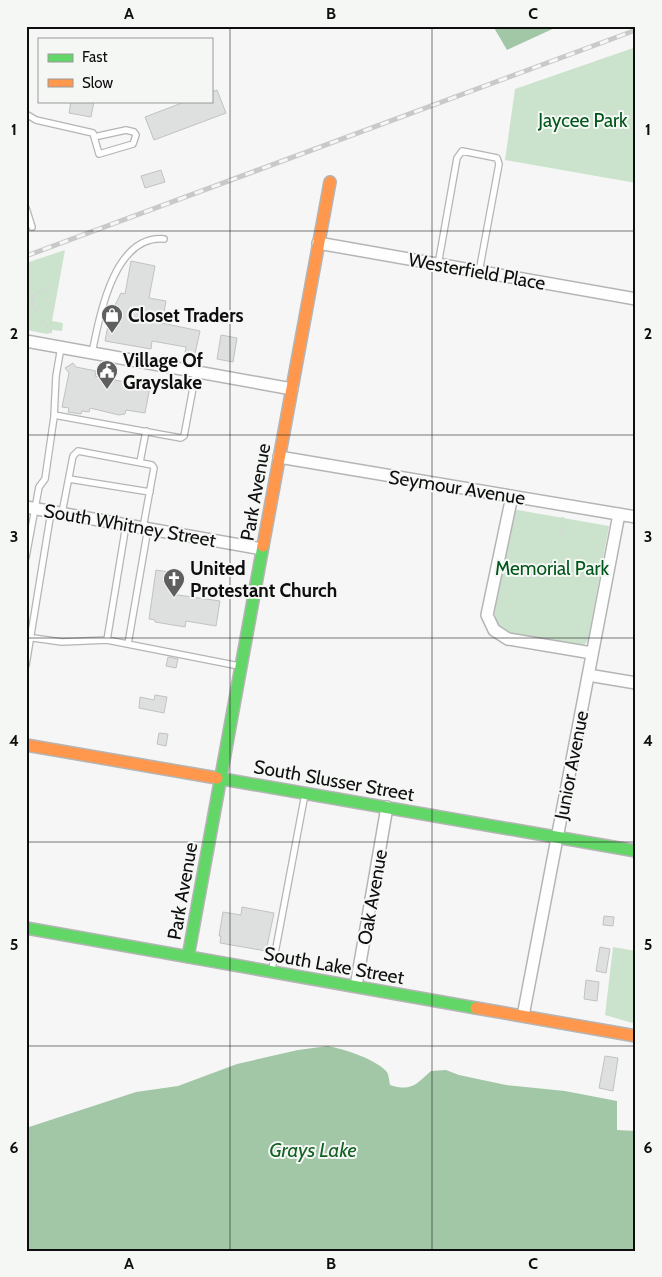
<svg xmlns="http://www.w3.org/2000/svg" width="662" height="1277" font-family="Cabin,sans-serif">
<rect width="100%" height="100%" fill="#f6f6f6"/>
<path fill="#cbe3cc" d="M636 47V183L505 160 515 89Z
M65 250 52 321 63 323 62 331 53 330 48 334 26 330V263Z
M512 509 609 526 588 640 585 644 579 645 509 633 497 624 494 610Z
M613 947 636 951V1024L605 1015Z"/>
<path fill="#a2c7a6" d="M493 26H559L507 50Z
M328 1046C344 1049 375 1059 386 1071 389 1074 389 1080 390 1085 412 1092 416 1084 431 1071L446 1070 459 1075 506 1085 565 1091 617 1101V1130L636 1131V1251H26V1128L136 1092 178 1086 237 1064 298 1050Z"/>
<path fill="#dedfdf" stroke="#c1c2c2" d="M217 90 226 113 154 140 145 117 187 101H211V92Z
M71 101H94L91 117 69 113Z
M161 170 165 182 145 188 141 176Z
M131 261 155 266 149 298 166 301 162 323 200 331 195 354 185 353 186 347 152 341 151 349 105 341 110 315 121 293 125 294Z
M221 335 237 338 233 362 217 359Z
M73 363 76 367 96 371 95 376 150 387 145 413 126 410 125 414 119 415 90 408 89 412 82 411 81 414 68 412 69 408 62 407 69 373 65 368Z
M550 565a4 4 0 1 1 8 0a4 4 0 1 1-8 0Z
M156 570 175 573 171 594 220 601 216 626 186 621 185 627 155 622V620L149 619Z
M168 657 178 659 176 668 166 666Z
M155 695 167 697 164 713 139 708 140 697 154 700Z
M159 733 168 734 166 746 157 744Z
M242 907 274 913 266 951 220 943 221 936H219L223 912 241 915Z
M604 916 614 917 613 926 603 925Z
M600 947 610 949 606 973 596 971Z
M586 980 599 982 597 1001 584 999Z
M605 1056 618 1058 613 1091 599 1088Z"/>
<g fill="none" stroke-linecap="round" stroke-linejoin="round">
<g stroke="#b5b5b5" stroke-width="8">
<path id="lane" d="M26 114 36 120 93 133 99 154 133 144 136 135 134 132 126 130 94 137
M26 208 32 227
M438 265 457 158 462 151 497 158 499 164 479 272
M92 353C100 314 114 235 164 239
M54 415 181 438 184 436 196 372
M140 462 146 431
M69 479 150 492
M62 513 73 456 78 451 152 465 154 468 143 528
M26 557 39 487 45 479 54 417 56 376 61 347
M26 637 62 642 107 640 239 666
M107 640 126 525
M128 644 148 528
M26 665 51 512
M272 969 305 794"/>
</g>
<g stroke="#b5b5b5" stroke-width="14">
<path id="street" d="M318 243 636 299
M26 341 292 389
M279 457 636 517
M512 496 487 615 494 630 508 639 592 653
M26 507 262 549
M588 675 636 683
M356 986 387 807
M523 1016 619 514"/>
</g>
<g stroke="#b5b5b5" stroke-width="14">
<path id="fast" d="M217 778 636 851
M26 928 476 1008
M188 957 263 546"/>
</g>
<g stroke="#b5b5b5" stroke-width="14">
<path id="slow" d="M263 546 330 182
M26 745 217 778
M476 1008 636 1036"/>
</g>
<path stroke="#d6d6d6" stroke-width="2" stroke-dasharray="2.5 4" stroke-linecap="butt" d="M26 295H31L34 299 32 304H26
M33 296 51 285
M32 304 53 335
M561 531 563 517
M562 531 563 535H559V532Z"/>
<use href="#lane" stroke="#fefefe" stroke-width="5.5"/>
<use href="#street" stroke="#fefefe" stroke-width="11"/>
<use href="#fast" stroke="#63d668" stroke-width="11"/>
<use href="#slow" stroke="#ff974d" stroke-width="11"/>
<g stroke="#c8c9c8" stroke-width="5">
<path id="rail" d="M26 256 636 30"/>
</g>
<use href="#rail" stroke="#f5f7f5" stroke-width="3" stroke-dasharray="9" stroke-linecap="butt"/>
</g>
<path fill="none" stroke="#0e0e0e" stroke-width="1" stroke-opacity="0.55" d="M230 26V1251M432 26V1251M26 231H636M26 435H636M26 638H636M26 842H636M26 1046H636"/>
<defs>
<g id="shop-pin" transform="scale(1.125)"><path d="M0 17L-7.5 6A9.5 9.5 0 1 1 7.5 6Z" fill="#5f5f5f" stroke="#f5f7f5"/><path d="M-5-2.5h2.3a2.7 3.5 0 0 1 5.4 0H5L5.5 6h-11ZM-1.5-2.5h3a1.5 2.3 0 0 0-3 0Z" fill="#fff"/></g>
<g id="civic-pin" transform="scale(1.125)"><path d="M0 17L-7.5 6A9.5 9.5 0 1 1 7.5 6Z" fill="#5f5f5f" stroke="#f5f7f5"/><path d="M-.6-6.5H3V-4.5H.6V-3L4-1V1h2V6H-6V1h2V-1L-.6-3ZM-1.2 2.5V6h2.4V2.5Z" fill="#fff"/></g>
<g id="church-pin" transform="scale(1.125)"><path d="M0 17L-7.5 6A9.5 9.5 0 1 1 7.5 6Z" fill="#5f5f5f" stroke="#f5f7f5"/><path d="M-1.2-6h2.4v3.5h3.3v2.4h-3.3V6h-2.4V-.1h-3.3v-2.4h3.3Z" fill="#fff"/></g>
</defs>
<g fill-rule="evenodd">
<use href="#shop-pin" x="112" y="315"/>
<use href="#civic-pin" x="107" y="371"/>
<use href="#church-pin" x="174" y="579"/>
</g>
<g text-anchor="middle" stroke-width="4" stroke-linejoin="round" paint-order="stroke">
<g font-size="19" fill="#005519" stroke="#f5f7f5">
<text x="583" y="127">Jaycee Park</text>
<text x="552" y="575">Memorial Park</text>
</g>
<g font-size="19" fill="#0e0e0e" stroke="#f5f7f5">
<text transform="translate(477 271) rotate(10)" y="7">Westerfield Place</text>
<text transform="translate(457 487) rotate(9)" y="7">Seymour Avenue</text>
<text transform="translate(255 492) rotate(-80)" y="7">Park Avenue</text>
<text transform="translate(130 525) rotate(10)" y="7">South Whitney Street</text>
<text transform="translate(571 765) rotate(-79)" y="7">Junior Avenue</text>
<text transform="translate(334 780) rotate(10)" y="7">South Slusser Street</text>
<text transform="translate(182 891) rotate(-80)" y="7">Park Avenue</text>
<text transform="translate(372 897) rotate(-80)" y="7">Oak Avenue</text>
<text transform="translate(334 965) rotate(10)" y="7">South Lake Street</text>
</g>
<g font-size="19" font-weight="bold" fill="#0e0e0e" stroke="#f5f7f5" text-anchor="start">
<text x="128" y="322">Closet Traders</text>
<text x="123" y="367">Village Of<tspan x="123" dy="22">Grayslake</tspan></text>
<text x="190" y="575">United<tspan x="190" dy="22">Protestant Church</tspan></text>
</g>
<g font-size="20" font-style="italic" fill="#146125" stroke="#f5f7f5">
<text x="313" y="1157">Grays Lake</text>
</g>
</g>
<rect width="662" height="1277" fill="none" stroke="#f5f7f5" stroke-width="55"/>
<rect x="38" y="38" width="175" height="65" fill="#f5f7f5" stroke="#999a99"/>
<rect x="48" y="54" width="25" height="8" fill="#63d668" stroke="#999a99"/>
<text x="82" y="62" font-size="15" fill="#0e0e0e">Fast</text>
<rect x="48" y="79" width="25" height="8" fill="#ff974d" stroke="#999a99"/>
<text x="82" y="88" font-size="15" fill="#0e0e0e">Slow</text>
<rect x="28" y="28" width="606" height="1222" fill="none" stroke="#0e0e0e" stroke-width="2"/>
<g font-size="16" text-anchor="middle" font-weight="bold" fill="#0e0e0e">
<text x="129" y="19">A</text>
<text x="331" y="19">B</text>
<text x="533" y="19">C</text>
<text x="14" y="135">1</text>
<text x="648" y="135">1</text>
<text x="14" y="339">2</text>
<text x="648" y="339">2</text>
<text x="14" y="542">3</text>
<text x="648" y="542">3</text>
<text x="14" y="746">4</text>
<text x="648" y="746">4</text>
<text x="14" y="950">5</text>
<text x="648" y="950">5</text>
<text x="14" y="1153">6</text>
<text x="648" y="1153">6</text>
<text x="129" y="1269">A</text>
<text x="331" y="1269">B</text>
<text x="533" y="1269">C</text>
</g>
</svg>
